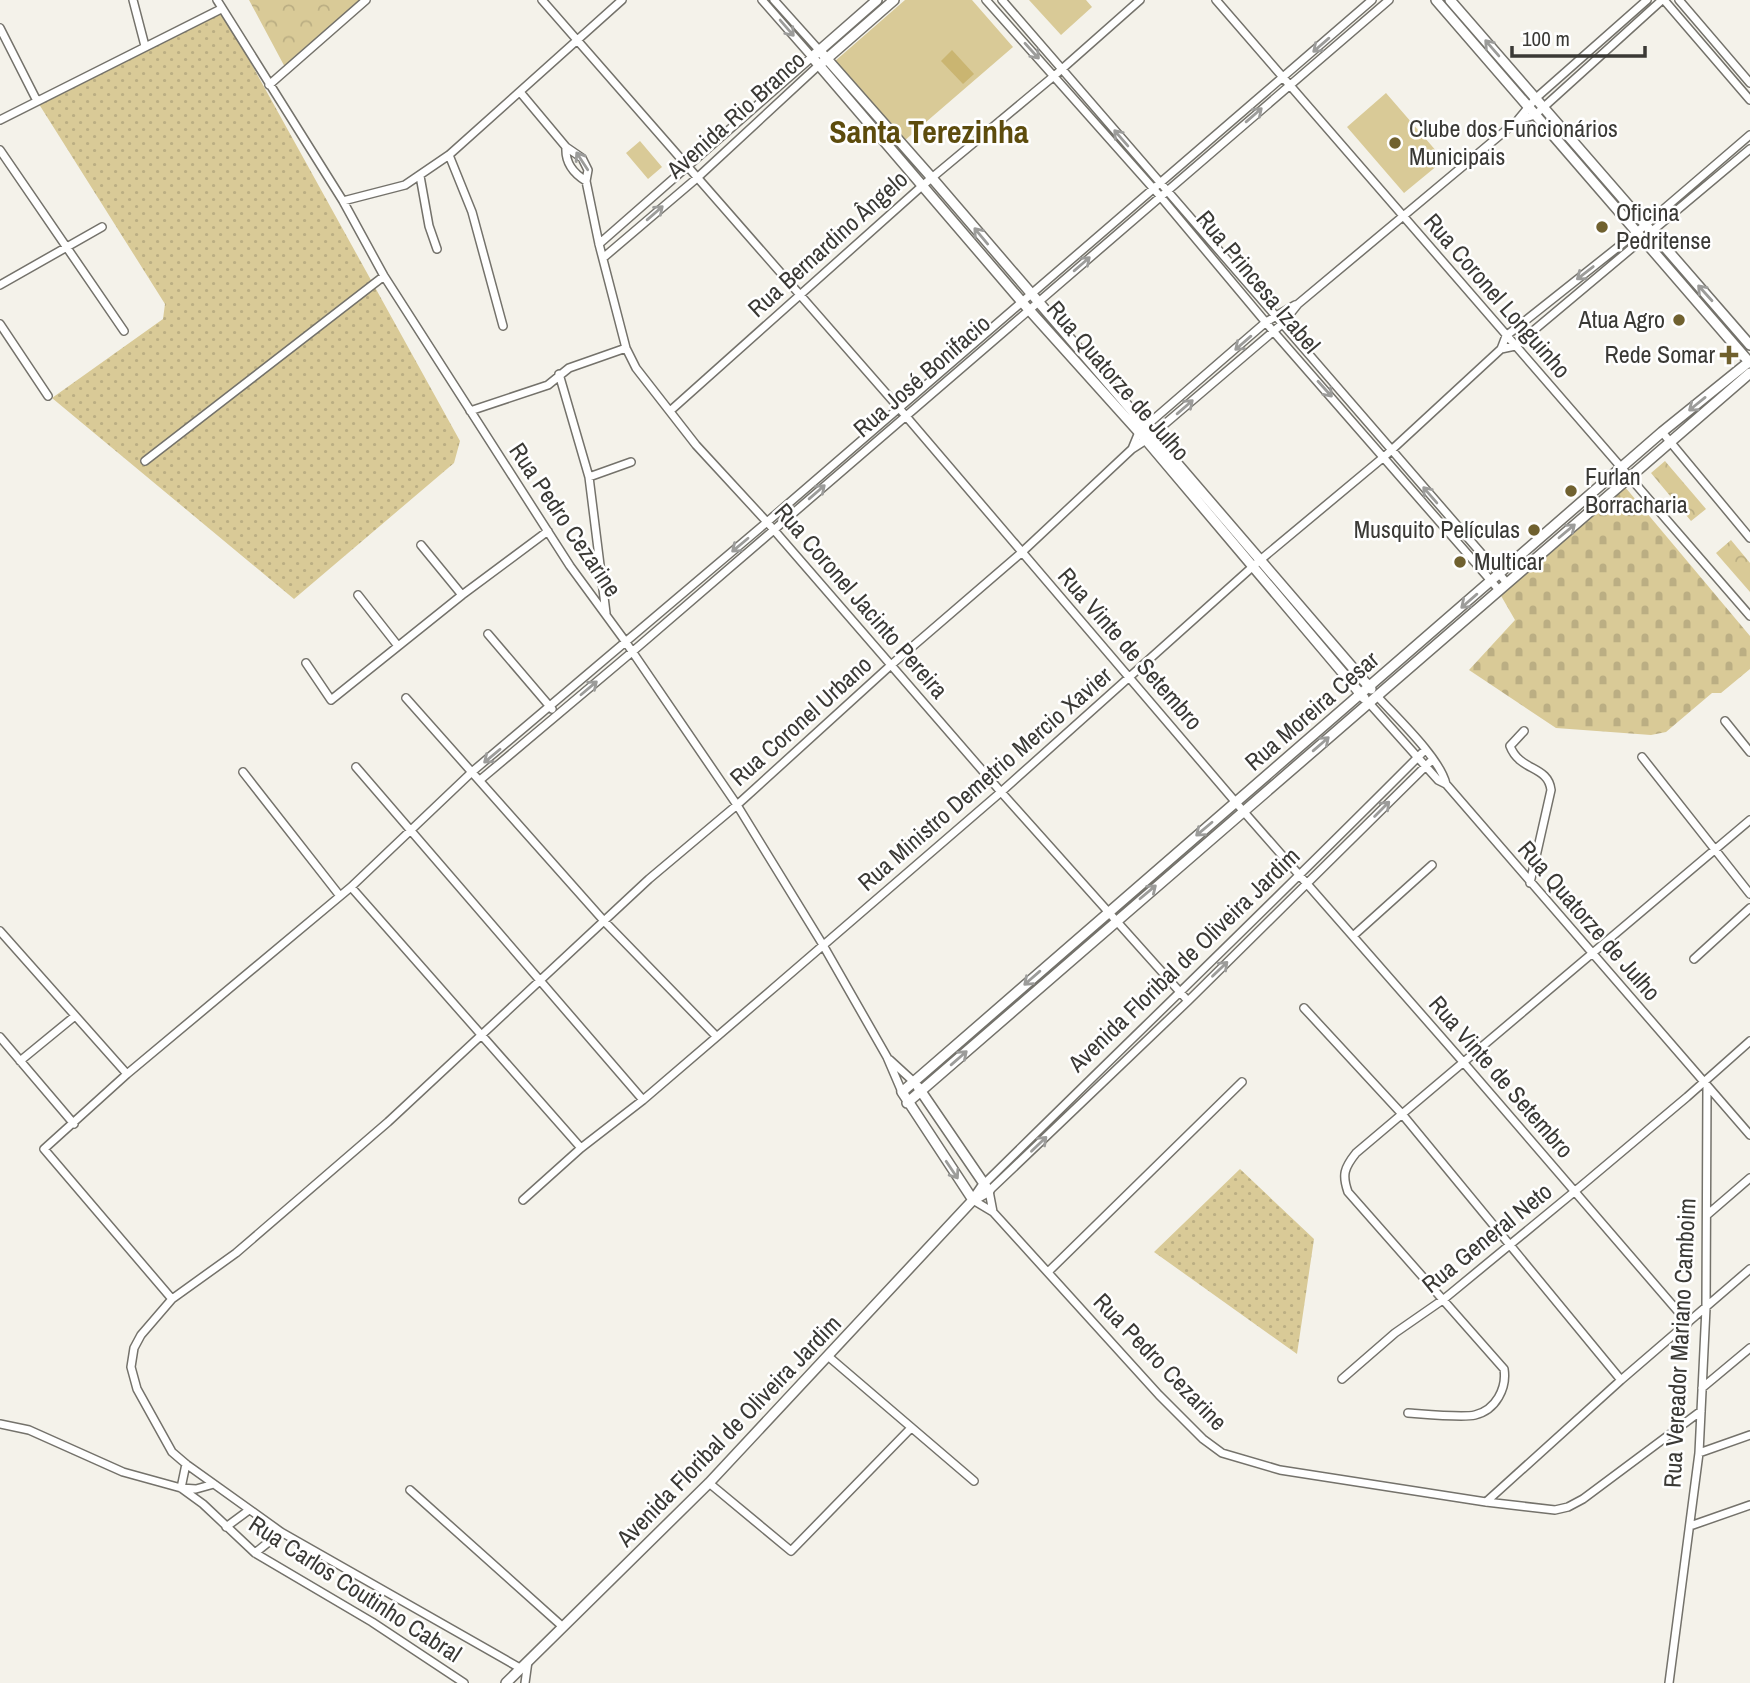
<svg xmlns="http://www.w3.org/2000/svg" width="1750" height="1683" font-family="'Archivo Narrow',sans-serif">
<defs>
<pattern id="grass-dots" width="8" height="8" patternUnits="userSpaceOnUse" patternTransform="scale(1.75)"><rect width="8" height="8" fill="#d9ca97"/><path d="M2 2h.1M6 6h.1" fill="none" stroke="#bbae83" stroke-width="1.8" stroke-linecap="round"/></pattern>
<pattern id="forest-crowns" width="20" height="18" patternUnits="userSpaceOnUse" patternTransform="scale(1.75)"><rect width="20" height="18" fill="#d9ca97"/><path d="M2 6a3 3 0 1 1 6 0M12 15a3 3 0 1 1 6 0" fill="none" stroke="#bbae83"/></pattern>
<pattern id="cemetery-stones" width="16" height="16" patternUnits="userSpaceOnUse" patternTransform="scale(1.75)"><rect width="16" height="16" fill="#d9ca97"/><path d="M2 7V4a2 2 0 0 1 4 0v3zM10 15v-3a2 2 0 0 1 4 0v3z" fill="#bbae83"/></pattern>
</defs>
<rect width="100%" height="100%" fill="#f4f2ea"/>
<path fill="url(#grass-dots)" d="M221 9 460 441 454 463 294 599 52 398 163 319 165 304 37 101Z
M1240 1169 1314 1239 1297 1354 1154 1252Z"/>
<path fill="url(#forest-crowns)" d="M249 0H366L287 71Z
M1665 461 1706 509 1691 521 1651 473Z
M1731 540 1750 563V592L1716 553Z"/>
<path fill="url(#cemetery-stones)" d="M1625 487 1750 636V669L1721 693H1712L1666 732 1651 735 1556 728 1469 670 1515 620 1500 594Z"/>
<path fill="#d9ca97" d="M905 0H972L1013 47 904 141 835 61Z
M1029 0H1086L1092 7 1061 35Z
M1386 93 1444 160 1404 193 1347 127Z
M640 141 662 167 648 179 626 153Z"/>
<path fill="#cab571" d="M952 50 974 74 963 84 941 61Z"/>
<g fill="none" stroke-linecap="round" stroke-linejoin="round">
<g stroke="#74726b" stroke-width="10">
<path id="minor" d="M133 0 145 46
M217 0 343 201 384 276 570 566 625 641 737 805 823 945 887 1057 902 1092
M542 0 899 408 1244 812 1464 1063 1688 1323
M774 0 819 50
M986 0 1160 196 1273 331 1499 590
M1002 0 1507 583
M1216 0 1750 616
M1664 0 1750 100
M1679 0 1750 83
M0 28 37 101
M269 85 366 0
M520 92 566 147 582 158 588 170 586 181 599 244 626 348 636 368 696 445 767 522 1001 792 1188 1001
M0 120 221 9
M1519 120 1535 115 1662 0
M566 147C565 163 573 173 586 181
M0 150 124 331
M449 155 472 212 503 326
M420 176 429 226 437 249
M343 201 405 185 449 155 622 0
M599 244 812 57 762 0
M603 258 697 178 819 65
M0 285 102 227
M0 324 48 396
M1501 349 1515 346 1750 149
M559 374 589 477 606 613
M470 411 548 385 569 368 626 348
M670 411 922 186 1054 76 1140 0
M1662 432 1750 538
M1132 449 1139 432 1266 322 1295 305
M145 461 384 276
M589 477 631 462
M421 545 462 595
M358 595 398 646
M488 634 552 709
M306 663 331 700 462 595 548 531
M1377 696C1396 717 1440 758 1446 784
M406 698 604 921 716 1036
M1369 703 1438 780 1446 784 1750 1135
M1725 721 1750 752
M1524 731 1510 746C1520 772 1548 765 1551 790L1530 883
M1642 757 1750 894
M1433 759 1188 1001 989 1191 993 1212 1159 1395 1203 1439 1222 1453 1280 1470 1486 1502 1555 1510 1568 1507 1583 1499 1701 1411
M356 767 643 1100
M243 772 340 896
M480 780 632 652 1389 0
M351 887 581 1148
M0 931 127 1074
M1353 936 1432 865
M1694 959 1750 908
M1304 1008 1402 1114 1621 1380
M0 1037 74 1124
M890 1060 914 1082
M20 1061 75 1016
M984 1184C1131 1039 1280 896 1425 750
M523 1200 581 1148 643 1100 776 986 1001 792 1259 561 1385 456 1501 349 1506 336 1637 232 1750 135
M973 1200 993 1212
M1707 1215 1750 1178
M1049 1271 1242 1082
M172 1299 44 1149 127 1074 351 887 473 771 767 522 1372 0
M829 1357 974 1481
M1342 1379 1395 1333 1444 1299 1574 1192 1687 1097 1750 1041
M1702 1388 1750 1348
M1408 1413C1423 1414 1463 1418 1475 1415 1496 1410 1507 1388 1504 1369L1348 1192C1342 1175 1344 1168 1356 1153L1750 820
M0 1424 29 1430 123 1472 181 1488 203 1504 255 1553 372 1622 464 1683
M1699 1453 1750 1435
M186 1464 181 1488 196 1489 214 1484
M709 1483 791 1551 911 1428
M410 1490 563 1627
M1486 1502 1621 1380 1750 1269
M1690 1526 1750 1505
M226 1527 249 1510
M255 1553 281 1532
M520 1668 281 1532 186 1464 172 1452 137 1389 131 1367 134 1348 141 1335 172 1299 236 1253 388 1122 649 879 737 805 891 665 1021 553 1132 449 1146 440 1282 324 1298 304 1517 121 1536 98 1647 0
M525 1683 528 1661
M1669 1683 1699 1453 1706 1308 1707 1087"/>
</g>
<g stroke="#74726b" stroke-width="12">
<path id="tertiary" d="M877 0 812 57 1022 302 1146 440 1364 698
M1436 0 1750 363
M1450 0 1750 345
M819 50 932 178 1371 689
M823 62 894 0
M918 1087 989 1191 975 1199
M907 1103 1750 373
M973 1200 902 1092 1662 432 1750 361
M506 1683 709 1483 973 1200 984 1184"/>
</g>
<use href="#minor" stroke="#fff" stroke-width="7"/>
<use href="#tertiary" stroke="#fff" stroke-width="9"/>
</g>
<defs><path id="oneway-shaft" d="M-6 0H5M1.5-3L5.5 0L1.5 3" fill="none" stroke-width="1.6" stroke-linecap="round" stroke-linejoin="round" transform="scale(1.75)"/></defs>
<g stroke="#9c9c9a">
<use href="#oneway-shaft" transform="translate(787 28) rotate(49)"/>
<use href="#oneway-shaft" transform="translate(1321 45) rotate(139)"/>
<use href="#oneway-shaft" transform="translate(1492 48) rotate(-131)"/>
<use href="#oneway-shaft" transform="translate(1032 51) rotate(48)"/>
<use href="#oneway-shaft" transform="translate(1254 115) rotate(-41)"/>
<use href="#oneway-shaft" transform="translate(1121 138) rotate(-131)"/>
<use href="#oneway-shaft" transform="translate(582 161) rotate(-123)"/>
<use href="#oneway-shaft" transform="translate(655 213) rotate(-41)"/>
<use href="#oneway-shaft" transform="translate(981 236) rotate(-130)"/>
<use href="#oneway-shaft" transform="translate(1082 264) rotate(-41)"/>
<use href="#oneway-shaft" transform="translate(1585 273) rotate(142)"/>
<use href="#oneway-shaft" transform="translate(1705 293) rotate(-132)"/>
<use href="#oneway-shaft" transform="translate(1243 343) rotate(139)"/>
<use href="#oneway-shaft" transform="translate(1325 389) rotate(48)"/>
<use href="#oneway-shaft" transform="translate(1697 404) rotate(141)"/>
<use href="#oneway-shaft" transform="translate(1185 407) rotate(-41)"/>
<use href="#oneway-shaft" transform="translate(817 492) rotate(-41)"/>
<use href="#oneway-shaft" transform="translate(1430 495) rotate(-131)"/>
<use href="#oneway-shaft" transform="translate(1567 531) rotate(-40)"/>
<use href="#oneway-shaft" transform="translate(740 545) rotate(140)"/>
<use href="#oneway-shaft" transform="translate(1469 601) rotate(139)"/>
<use href="#oneway-shaft" transform="translate(589 688) rotate(-40)"/>
<use href="#oneway-shaft" transform="translate(1321 744) rotate(-41)"/>
<use href="#oneway-shaft" transform="translate(492 756) rotate(140)"/>
<use href="#oneway-shaft" transform="translate(1382 809) rotate(-45)"/>
<use href="#oneway-shaft" transform="translate(1204 829) rotate(140)"/>
<use href="#oneway-shaft" transform="translate(1148 892) rotate(-40)"/>
<use href="#oneway-shaft" transform="translate(1220 969) rotate(-44)"/>
<use href="#oneway-shaft" transform="translate(1032 978) rotate(139)"/>
<use href="#oneway-shaft" transform="translate(959 1058) rotate(-41)"/>
<use href="#oneway-shaft" transform="translate(1039 1144) rotate(-44)"/>
<use href="#oneway-shaft" transform="translate(952 1170) rotate(56)"/>
</g>
<g fill="#70612f" stroke="#fff" stroke-width="2.5">
<circle cx="1395" cy="143" r="7"/>
<circle cx="1602" cy="227" r="7"/>
<circle cx="1679" cy="320" r="7"/>
<path d="M1725.5 344.5h7v7h7v7h-7v7h-7v-7h-7v-7h7z"/>
<circle cx="1571" cy="491" r="7"/>
<circle cx="1534" cy="530" r="7"/>
<circle cx="1460" cy="562" r="7"/>
</g>
<g text-anchor="middle" stroke-width="5" stroke-linejoin="round" paint-order="stroke">
<g font-size="24" fill="#3a3935" stroke="#fff">
<text transform="translate(736 115) rotate(-42)" y="8">Avenida Rio Branco</text>
<text transform="translate(828 244) rotate(-42)" y="8">Rua Bernardino Ângelo</text>
<text transform="translate(1258 282) rotate(50)" y="8">Rua Princesa Izabel</text>
<text transform="translate(1497 296) rotate(49)" y="8">Rua Coronel Longuinho</text>
<text transform="translate(922 376) rotate(-41)" y="8">Rua José Bonifacio</text>
<text transform="translate(1118 381) rotate(49)" y="8">Rua Quatorze de Julho</text>
<text transform="translate(565 520) rotate(56)" y="8">Rua Pedro Cezarine</text>
<text transform="translate(861 601) rotate(49)" y="8">Rua Coronel Jacinto Pereira</text>
<text transform="translate(1130 649) rotate(49)" y="8">Rua Vinte de Setembro</text>
<text transform="translate(1312 711) rotate(-41)" y="8">Rua Moreira Cesar</text>
<text transform="translate(801 721) rotate(-42)" y="8">Rua Coronel Urbano</text>
<text transform="translate(985 779) rotate(-41)" y="8">Rua Ministro Demetrio Mercio Xavier</text>
<text transform="translate(1589 921) rotate(49)" y="8">Rua Quatorze de Julho</text>
<text transform="translate(1184 960) rotate(-44)" y="8">Avenida Floribal de Oliveira Jardim</text>
<text transform="translate(1501 1077) rotate(49)" y="8">Rua Vinte de Setembro</text>
<text transform="translate(1487 1238) rotate(-39)" y="8">Rua General Neto</text>
<text transform="translate(1680 1343) rotate(-87)" y="8">Rua Vereador Mariano Camboim</text>
<text transform="translate(1160 1362) rotate(46)" y="8">Rua Pedro Cezarine</text>
<text transform="translate(729 1431) rotate(-46)" y="8">Avenida Floribal de Oliveira Jardim</text>
<text transform="translate(355 1589) rotate(33)" y="8">Rua Carlos Coutinho Cabral</text>
</g>
<g font-size="24" fill="#3a3935" stroke="#fff" text-anchor="start">
<text x="1409" y="137">Clube dos Funcionários<tspan x="1409" dy="28">Municipais</tspan></text>
<text x="1616" y="221">Oficina<tspan x="1616" dy="28">Pedritense</tspan></text>
<text x="1665" y="328" text-anchor="end">Atua Agro</text>
<text x="1715" y="363" text-anchor="end">Rede Somar</text>
<text x="1585" y="485">Furlan<tspan x="1585" dy="28">Borracharia</tspan></text>
<text x="1520" y="538" text-anchor="end">Musquito Películas</text>
<text x="1474" y="570">Multicar</text>
</g>
<g font-size="32" font-weight="bold" fill="#5d4c0d" stroke="#fff">
<text x="929" y="143">Santa Terezinha</text>
</g>
</g>
<path d="M1512 46v10h133v-10" fill="none" stroke="#3a3935" stroke-width="3.5"/>
<text x="1522" y="46" font-size="21" fill="#3a3935" stroke="#ffffff" stroke-width="5" paint-order="stroke">100 m</text>
</svg>
